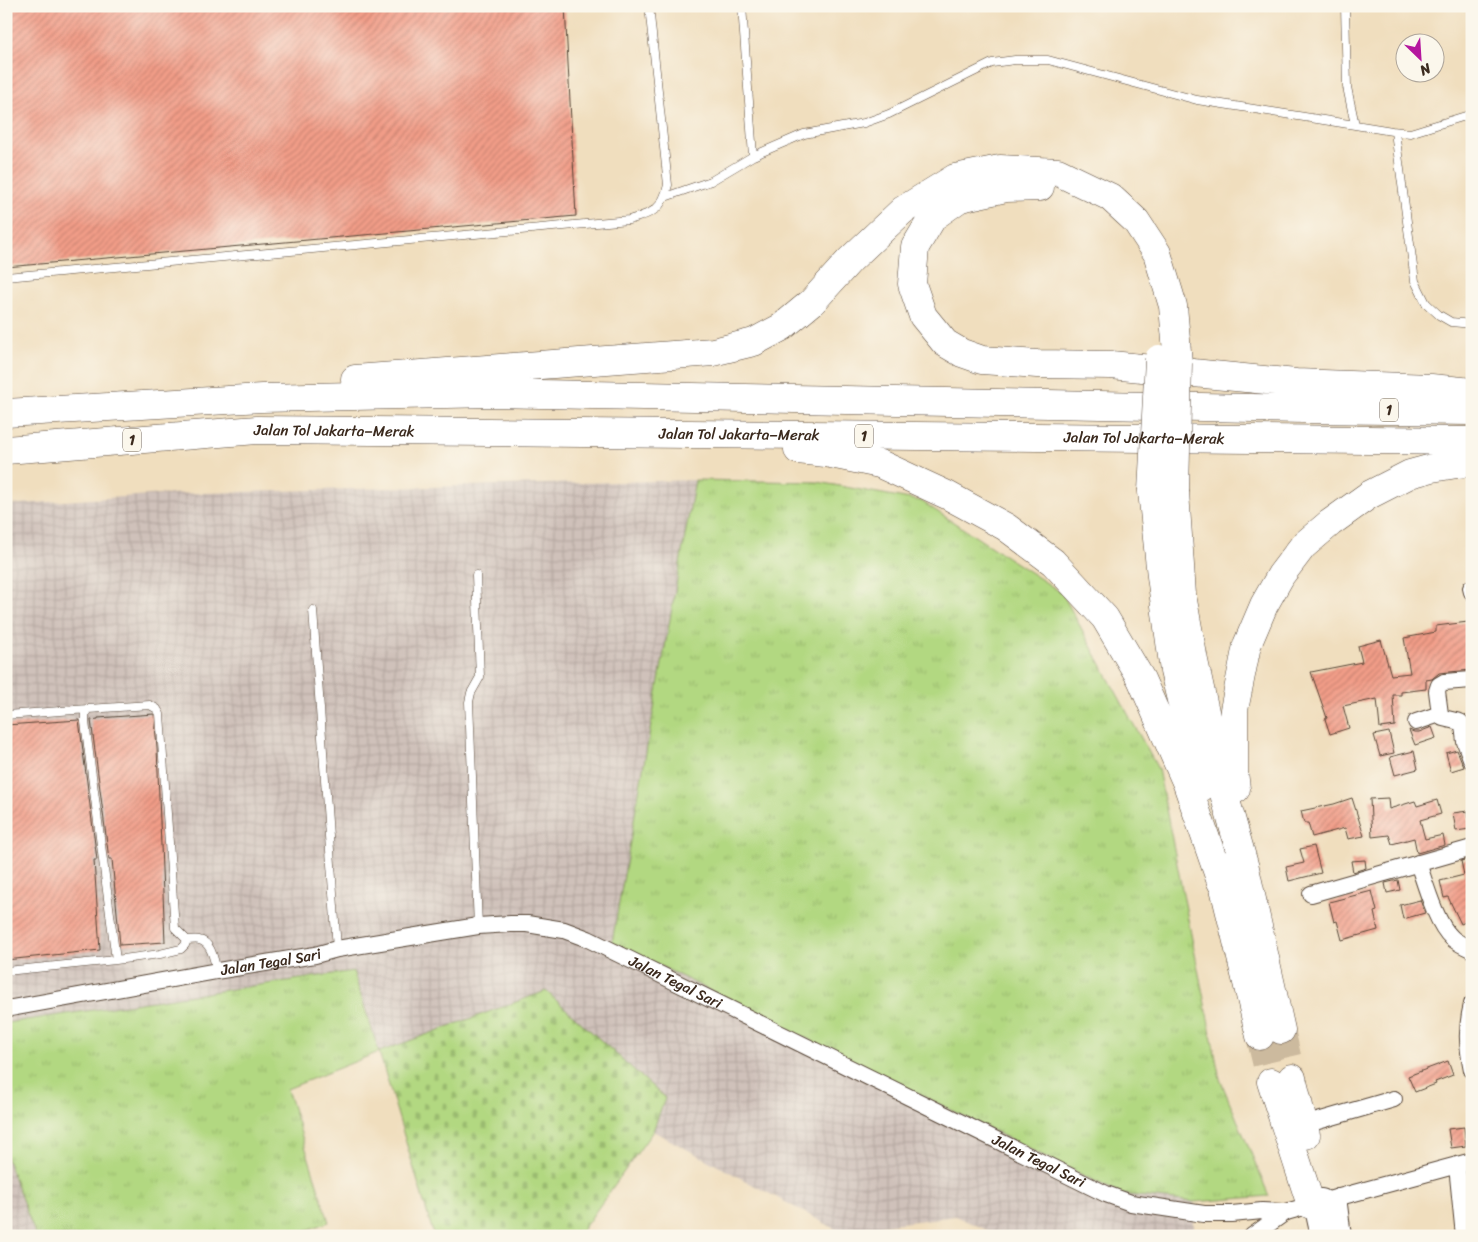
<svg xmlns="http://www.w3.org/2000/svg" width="1478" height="1242" font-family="Sriracha,sans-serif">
<defs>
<pattern id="industrial-grid" width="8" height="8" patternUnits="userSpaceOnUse" patternTransform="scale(1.25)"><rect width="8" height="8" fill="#cfc1ba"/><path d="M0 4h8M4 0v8" fill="none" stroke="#b3a69f"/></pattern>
<pattern id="grass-tufts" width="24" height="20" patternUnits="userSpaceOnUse" patternTransform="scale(1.25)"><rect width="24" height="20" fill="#b2d881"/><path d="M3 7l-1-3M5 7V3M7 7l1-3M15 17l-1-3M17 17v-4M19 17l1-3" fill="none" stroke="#9aba6f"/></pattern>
<pattern id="cemetery-stones" width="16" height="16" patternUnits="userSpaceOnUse" patternTransform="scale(1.25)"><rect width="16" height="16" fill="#b2d881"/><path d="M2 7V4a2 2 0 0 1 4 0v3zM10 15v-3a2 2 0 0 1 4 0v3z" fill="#9aba6f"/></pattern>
<pattern id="building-hatch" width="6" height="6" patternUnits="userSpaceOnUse" patternTransform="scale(1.25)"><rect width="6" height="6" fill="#f29d88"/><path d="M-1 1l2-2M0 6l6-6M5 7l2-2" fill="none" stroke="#c5806f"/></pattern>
</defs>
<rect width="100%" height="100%" fill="#fbf7ec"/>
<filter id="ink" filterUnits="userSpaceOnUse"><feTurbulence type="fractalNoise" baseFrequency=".02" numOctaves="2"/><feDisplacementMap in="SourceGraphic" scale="10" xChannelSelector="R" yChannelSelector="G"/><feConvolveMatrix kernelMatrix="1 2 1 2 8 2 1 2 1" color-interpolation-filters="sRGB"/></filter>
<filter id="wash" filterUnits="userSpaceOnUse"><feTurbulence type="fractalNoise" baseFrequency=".0096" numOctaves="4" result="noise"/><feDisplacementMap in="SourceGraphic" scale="20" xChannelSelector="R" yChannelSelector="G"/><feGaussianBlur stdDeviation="1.12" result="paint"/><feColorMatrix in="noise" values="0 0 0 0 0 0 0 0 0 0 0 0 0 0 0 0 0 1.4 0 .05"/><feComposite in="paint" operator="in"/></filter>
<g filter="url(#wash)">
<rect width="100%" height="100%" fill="#f0debe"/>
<path fill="url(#industrial-grid)" d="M695 480 612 942 1121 1194 1194 1202V1236H1000L955 1216 839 1231 653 1131 665 1098 546 991 379 1052 353 971 6 1023V505L165 494Z
M6 1157 36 1236H6Z"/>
<path fill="url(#grass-tufts)" stroke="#768150" d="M695 480 818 482 921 501 1062 593 1158 769 1220 1079 1269 1196 1194 1202 1121 1194 612 942Z
M353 971 379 1052 287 1089 329 1222 291 1236H36L6 1157V1023Z"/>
<path fill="url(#cemetery-stones)" stroke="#768150" d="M546 991 665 1098 653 1131 581 1232 576 1236H434L379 1052Z"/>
<g id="blocks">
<path fill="url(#building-hatch)" d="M6 6H565L576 216 6 267Z
M1468 622 1472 652V670L1439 673 1432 679 1426 680V689L1401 692V695H1393L1395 726 1380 728 1377 699 1343 706 1349 728 1330 734 1325 719 1327 718 1311 672 1362 662 1358 646 1381 640 1391 675 1410 673 1404 638 1436 632V626Z
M154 714 157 748 165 942 120 945 112 859H109L91 720 98 719V718Z
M79 720 97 860H94L100 950 6 960V725Z
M1432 727 1436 738 1415 745 1409 730 1414 732H1419Z
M1389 732 1394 753 1380 756 1374 735Z
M1457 750 1464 767 1451 771 1446 753Z
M1414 751 1418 769 1395 775 1390 757Z
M1352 798 1364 836 1348 839 1345 828 1312 837 1308 823H1304L1301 811 1334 804Z
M1388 798 1389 809 1415 801 1417 806 1437 800 1441 814 1420 820 1425 839 1443 835 1445 845 1417 853 1414 838 1392 844 1389 835 1372 837 1370 799Z
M1468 811 1470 829 1456 831 1453 813Z
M1314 846 1321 873 1289 881 1286 867 1304 863 1300 849Z
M1472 858V887H1470L1471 892 1467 893 1472 902V919L1461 924 1448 897 1444 898 1440 881 1464 875 1461 861Z
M1365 860 1366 868 1353 872 1351 861Z
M1398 880 1400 890 1387 893 1385 883Z
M1372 891 1377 911 1374 912 1378 930 1342 940 1337 921 1334 922 1329 902Z
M1420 900 1425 913 1403 919 1400 905Z
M1448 1061 1453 1075 1435 1082 1436 1084 1415 1092 1408 1076Z
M1464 1127 1466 1146 1451 1148 1448 1129Z"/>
</g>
</g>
<g filter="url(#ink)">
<use href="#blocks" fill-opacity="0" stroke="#564536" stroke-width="1"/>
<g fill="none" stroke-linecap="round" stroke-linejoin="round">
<path stroke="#ccba9e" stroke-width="28" stroke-dasharray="28 14" stroke-linecap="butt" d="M1281 1030 1292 1078
M1260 1036 1271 1082"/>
<g stroke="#564536" stroke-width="9">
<path id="service" d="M742 6 753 156
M1345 6 1347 87 1355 125 1392 131 1410 133 1472 114
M1395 132 1415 281 1426 303 1439 315 1451 322 1472 324
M665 197 711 181 753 156 804 134 864 123 889 114 992 63 1015 60H1048L1197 100 1355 125
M6 277 629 220C652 213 662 211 668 185L649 6
M476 575 480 677 471 693 469 702 478 926
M313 610 337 949
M6 715 88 709
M116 960 85 722V714L88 709 150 705 157 709 160 714 175 928 187 940C191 940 196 939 199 940 212 942 214 961 217 971
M6 971 116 960 160 954 181 949 185 945 187 940"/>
</g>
<g stroke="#564536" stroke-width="18">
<g id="minor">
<path d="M1471 588 1472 592"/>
<path d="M1472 680 1444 682 1439 685 1437 691 1440 714 1443 718 1460 722 1463 725 1465 742 1472 761"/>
<path d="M1416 722 1440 714"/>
<path d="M1418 863C1425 883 1436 924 1452 938 1457 943 1465 946 1472 950"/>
<path d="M1311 894 1472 848"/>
<path d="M1472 1004C1466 1029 1467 1045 1472 1070"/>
<path id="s1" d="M6 1009 217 971 315 955 337 949 478 926 511 924H527L564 930 588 939 1106 1194 1131 1203 1204 1214H1232L1262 1211 1286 1212 1311 1205"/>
<path d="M1304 1125 1394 1099"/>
<path d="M1457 1166 1464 1236"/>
<path d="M1338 1197 1343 1236"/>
<path d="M1321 1202 1472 1161"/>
<path d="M1252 1236 1286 1212"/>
</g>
</g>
<g stroke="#564536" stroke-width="28">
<path id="trunk" d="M1321 1202 1320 1218 1324 1236"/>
</g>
<g stroke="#564536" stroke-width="29">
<g id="motorway">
<path d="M1040 187 1006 188 960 198 933 217 915 247 912 284 923 316 945 343 962 353 982 360 1037 364 1111 365 1296 383 1431 388 1472 392"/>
<path d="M355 379 713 352 754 342 782 327 812 302 850 260 903 210 955 178 1000 169 1058 172 1110 197 1136 221 1157 253 1173 306 1178 363"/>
<path d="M6 413 262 398 493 393 1306 409 1472 411"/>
<path id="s2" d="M6 450 257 430 1472 441"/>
<path d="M798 450 826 453 880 464 947 495 1006 527 1053 562 1105 618 1141 679 1187 784 1221 882"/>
<path d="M1152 491 1161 576 1174 671 1202 787"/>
<path d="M1175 492 1182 595 1194 661 1219 776 1245 868 1281 1030"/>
<path d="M1236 789 1234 772V710L1247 645 1264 605 1281 575 1303 546 1330 523 1369 495 1410 474 1432 468 1457 464 1472 463"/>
<path d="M1218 863 1260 1036"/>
<path d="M1292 1078 1306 1135"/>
<path d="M1271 1082 1311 1205"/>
</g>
</g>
<use href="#service" stroke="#fff" stroke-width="8"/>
<use href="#minor" stroke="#fff" stroke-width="16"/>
<use href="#trunk" stroke="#fff" stroke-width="26"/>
<use href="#motorway" stroke="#fff" stroke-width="28"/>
<g stroke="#564536" stroke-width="29" stroke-linecap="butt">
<path id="motorway-bridge" d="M1152 491 1159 359
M1175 492 1178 363"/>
</g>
<use href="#motorway-bridge" stroke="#fff" stroke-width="28"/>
</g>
</g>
<g text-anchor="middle" stroke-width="4.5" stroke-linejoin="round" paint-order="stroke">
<g fill="#fbf7ec" stroke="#75685c" stroke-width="1">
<rect x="1380" y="398.5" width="18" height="23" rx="4"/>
<rect x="855" y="424.5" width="18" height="23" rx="4"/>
<rect x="123" y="428.5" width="18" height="23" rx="4"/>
</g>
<g font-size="14" font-weight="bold" fill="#3b2a1e">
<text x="1389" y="415">1</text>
<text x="864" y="441">1</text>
<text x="132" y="445">1</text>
</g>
<g font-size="15" fill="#3b2a1e" stroke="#fbf7ec">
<text dy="5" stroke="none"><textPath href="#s2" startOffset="329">Jalan Tol Jakarta–Merak</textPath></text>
<text dy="5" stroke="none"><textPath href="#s2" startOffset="734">Jalan Tol Jakarta–Merak</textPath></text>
<text dy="5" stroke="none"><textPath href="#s2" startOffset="1139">Jalan Tol Jakarta–Merak</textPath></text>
<text dy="5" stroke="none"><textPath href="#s1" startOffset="269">Jalan Tegal Sari</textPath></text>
<text dy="5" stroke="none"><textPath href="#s1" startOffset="689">Jalan Tegal Sari</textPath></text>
<text dy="5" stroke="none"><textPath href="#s1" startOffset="1094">Jalan Tegal Sari</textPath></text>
</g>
</g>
<rect width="1478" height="1242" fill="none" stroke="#fbf7ec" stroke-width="25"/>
<g transform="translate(1420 58) rotate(155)"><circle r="24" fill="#fbf7ec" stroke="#aea59a"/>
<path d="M0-4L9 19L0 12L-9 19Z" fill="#b5179e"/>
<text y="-8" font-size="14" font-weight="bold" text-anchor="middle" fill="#3b2a1e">N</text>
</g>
</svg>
